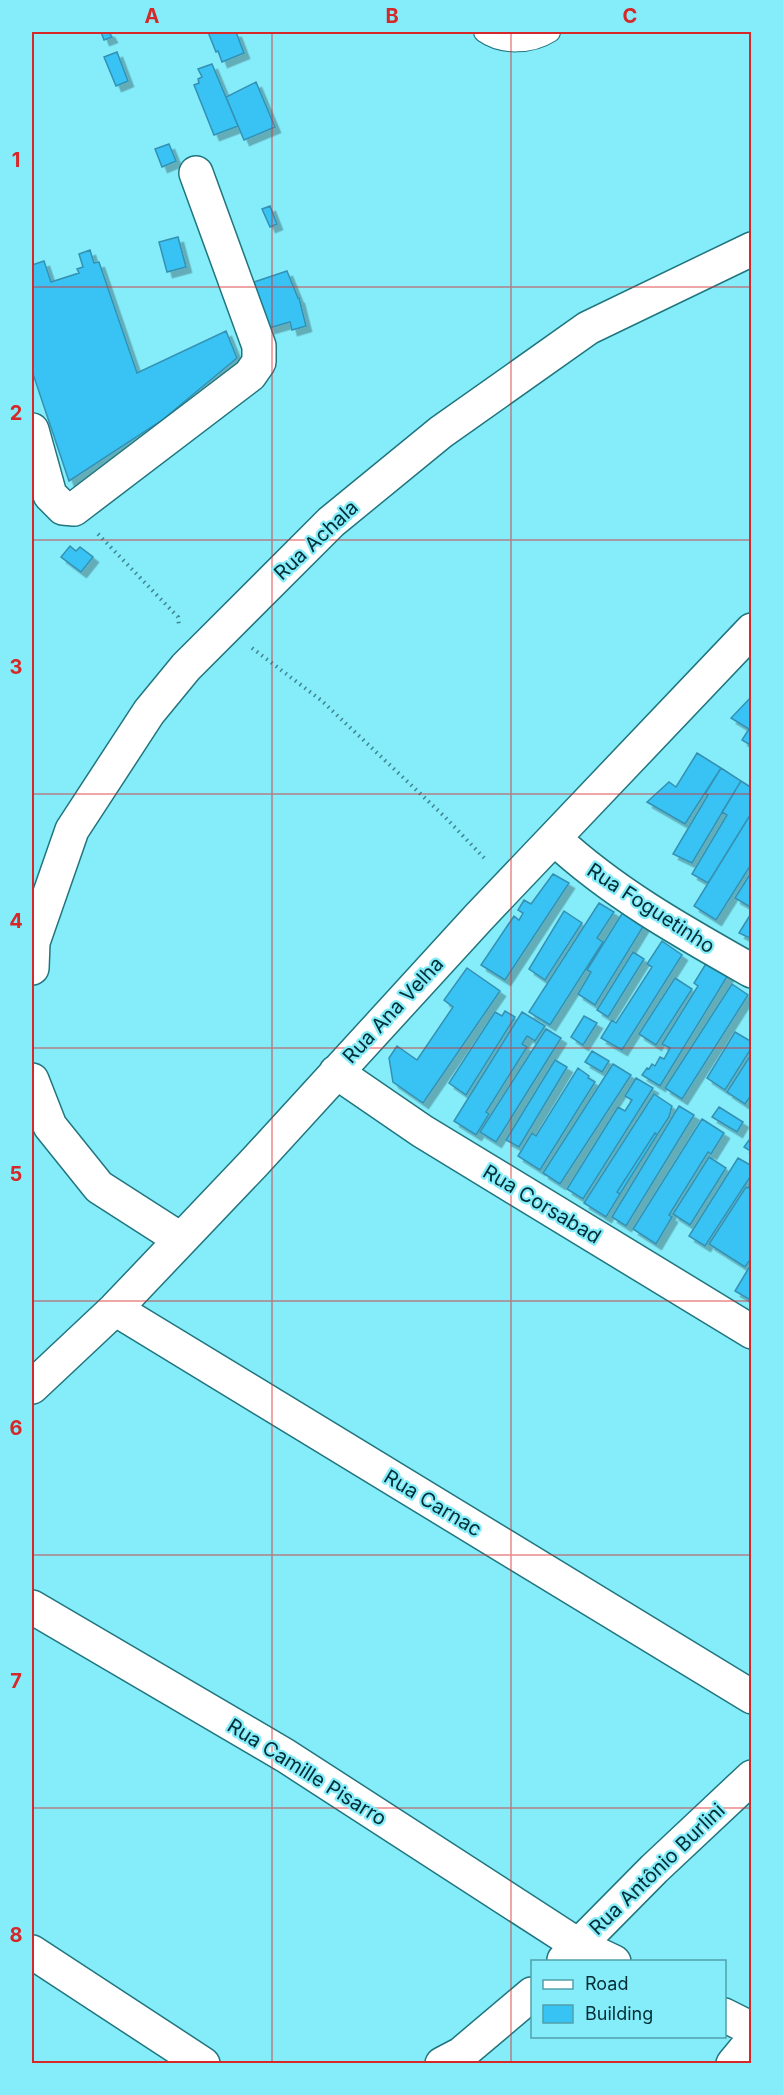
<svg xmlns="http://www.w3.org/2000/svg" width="783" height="2095" font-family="Inter,sans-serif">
<defs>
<filter id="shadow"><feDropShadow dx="5.5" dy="5.5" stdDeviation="0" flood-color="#0004"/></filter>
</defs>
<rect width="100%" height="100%" fill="#85ecfa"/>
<path fill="#37c3f4" stroke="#3590b2" stroke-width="1.5" filter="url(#shadow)" d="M101 32H109L112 37 104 40Z
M208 32H236L244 53 222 62 218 51 216 52Z
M117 52 128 81 116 86 104 57Z
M212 64 238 126 214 135 194 85 199 83 198 79 202 77 198 69Z
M256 82 275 127 244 140 226 97Z
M169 144 176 161 162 167 155 149Z
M270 206 277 224 270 227 262 209Z
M178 237 186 267 167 272 159 242Z
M90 250 94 263 99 262 137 373 226 331 237 358 161 421 69 481 32 371V265L44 261 51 282 79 273 77 269 83 267 79 254Z
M287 271 298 298H299L306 326 292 330 290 322 269 328 254 282Z
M70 546 76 551 80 547 93 557 81 572 61 557Z
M752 696V746L742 740 749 729 731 718Z
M697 753 721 768 685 824 647 802 669 782 676 787Z
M721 768 741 781 692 863 673 854 708 795 705 794Z
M741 781 752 788V812L708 883 692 874 727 815 722 812Z
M752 812V863L716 920 694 906Z
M752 871V908L735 898Z
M553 874 569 883 505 980 481 965 514 916 519 920 523 913 518 910 524 900 531 904Z
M599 903 614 912 597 938 603 942 550 1025 529 1012Z
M564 911 582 923 545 980 529 969Z
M623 912 644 925 595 1005 578 994 591 972 587 970Z
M752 912V939L739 933Z
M662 941 682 955 622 1050 601 1038 612 1020 616 1023 652 967 647 964Z
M633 952 644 959 608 1017 597 1010Z
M707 962 728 975 660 1086 642 1075 647 1068 649 1069 652 1064 655 1066 660 1057 664 1059 670 1048 662 1044 698 986 694 983Z
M467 968 500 991 423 1103 393 1082 389 1058 397 1046 417 1060 453 1007 444 1000Z
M675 978 692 989 656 1045 639 1034Z
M732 984 748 995 682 1099 665 1088Z
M505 1011 515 1017 466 1095 449 1083 495 1012 502 1016Z
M522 1012 545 1026 535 1041 527 1036 522 1044 527 1047 486 1112 489 1114 476 1135 454 1121Z
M584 1016 597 1023 583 1045 571 1037Z
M546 1029 561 1038 496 1142 480 1132Z
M735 1032 752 1042V1047L725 1090 707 1078Z
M592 1051 609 1061 602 1072 585 1062Z
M752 1053V1094L745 1104 727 1092Z
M555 1060 567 1067 519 1147 506 1140Z
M613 1064 631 1075 560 1184 543 1173Z
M578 1068 589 1076 588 1078 595 1082 540 1170 518 1156 532 1133 536 1136Z
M636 1078 653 1088 583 1199 567 1189 618 1107 625 1111 632 1100 625 1096Z
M654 1094 672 1106 669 1117 657 1135 655 1133 617 1192 620 1194 606 1217 584 1203Z
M679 1106 694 1115 626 1226 612 1217Z
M719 1107 743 1122 737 1132 712 1117Z
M702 1119 724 1133 711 1154 708 1152 669 1215 672 1217 656 1244 633 1229Z
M655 1133 657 1135 620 1194 617 1192Z
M752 1136V1152L744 1147Z
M709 1157 726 1168 690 1225 673 1214Z
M738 1158 752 1166V1174L705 1246 689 1236Z
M752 1182V1257L745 1267 709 1244 746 1187 748 1188Z
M750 1266 752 1267V1301L735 1291Z"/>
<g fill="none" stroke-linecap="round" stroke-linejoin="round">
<g stroke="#21757e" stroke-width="22">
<path id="service" d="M484 32C502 45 531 44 550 32"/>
</g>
<g stroke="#21757e" stroke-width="36">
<path id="minor" d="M32 430 50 495 63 508 74 509 250 375 259 362V346L196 173
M555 839C613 893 683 932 752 971
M32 968 33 942 72 830 149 712 186 667 331 522 441 432 588 328 752 249
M336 1072 422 1131 752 1332
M32 1080 50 1126 99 1187 180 1239
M115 1309 752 1697
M32 1387 115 1309 253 1164 479 917 752 630
M32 1607 286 1756 578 1945 614 1962
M32 1952 203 2064
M564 1960 654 1869 752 1777
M724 2015 752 2029
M442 2064 461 2054 532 1994
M733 2064 752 2041"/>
</g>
<path stroke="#3d868f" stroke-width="4" stroke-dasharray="1.5 4.5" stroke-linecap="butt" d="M98 534 178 617 179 626
M252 648 322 701 445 817 487 861"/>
<use href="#service" stroke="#fff" stroke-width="20"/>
<use href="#minor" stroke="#fff" stroke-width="33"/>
</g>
<path fill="none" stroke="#d62828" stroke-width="1.5" stroke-opacity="0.55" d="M272 32V2064M511 32V2064M32 287H752M32 540H752M32 794H752M32 1048H752M32 1301H752M32 1555H752M32 1808H752"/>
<g text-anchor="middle" stroke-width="4.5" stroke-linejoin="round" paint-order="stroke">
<g font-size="20" fill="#002e34" stroke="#85ecfa">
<text transform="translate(316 540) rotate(-43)" y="7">Rua Achala</text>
<text transform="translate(651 908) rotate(33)" y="7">Rua Foguetinho</text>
<text transform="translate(393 1010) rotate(-47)" y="7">Rua Ana Velha</text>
<text transform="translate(542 1204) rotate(31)" y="7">Rua Corsabad</text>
<text transform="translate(433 1503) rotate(31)" y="7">Rua Carnac</text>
<text transform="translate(307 1772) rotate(32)" y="7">Rua Camille Pisarro</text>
<text transform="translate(657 1869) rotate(-44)" y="7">Rua Antônio Burlini</text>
</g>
</g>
<rect width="783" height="2095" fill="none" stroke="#85ecfa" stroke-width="66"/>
<rect x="531" y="1960" width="195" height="78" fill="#85ecfa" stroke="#50a0ab" stroke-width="1.5"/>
<rect x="543" y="1980" width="30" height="9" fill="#ffffff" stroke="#50a0ab" stroke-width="1.5"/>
<text x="585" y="1990" font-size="18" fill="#002e34">Road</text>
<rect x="543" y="2005" width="30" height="18" fill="#37c3f4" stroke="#50a0ab" stroke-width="1.5"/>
<text x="585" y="2020" font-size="18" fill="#002e34">Building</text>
<rect x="33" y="33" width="717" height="2029" fill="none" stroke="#d62828" stroke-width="2"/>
<g font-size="20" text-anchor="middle" font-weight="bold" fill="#d62828">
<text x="152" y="23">A</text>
<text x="392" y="23">B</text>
<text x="630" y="23">C</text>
<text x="16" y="167">1</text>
<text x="16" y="420">2</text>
<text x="16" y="674">3</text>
<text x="16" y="928">4</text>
<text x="16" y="1181">5</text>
<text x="16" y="1435">6</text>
<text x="16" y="1688">7</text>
<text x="16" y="1942">8</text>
</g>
</svg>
